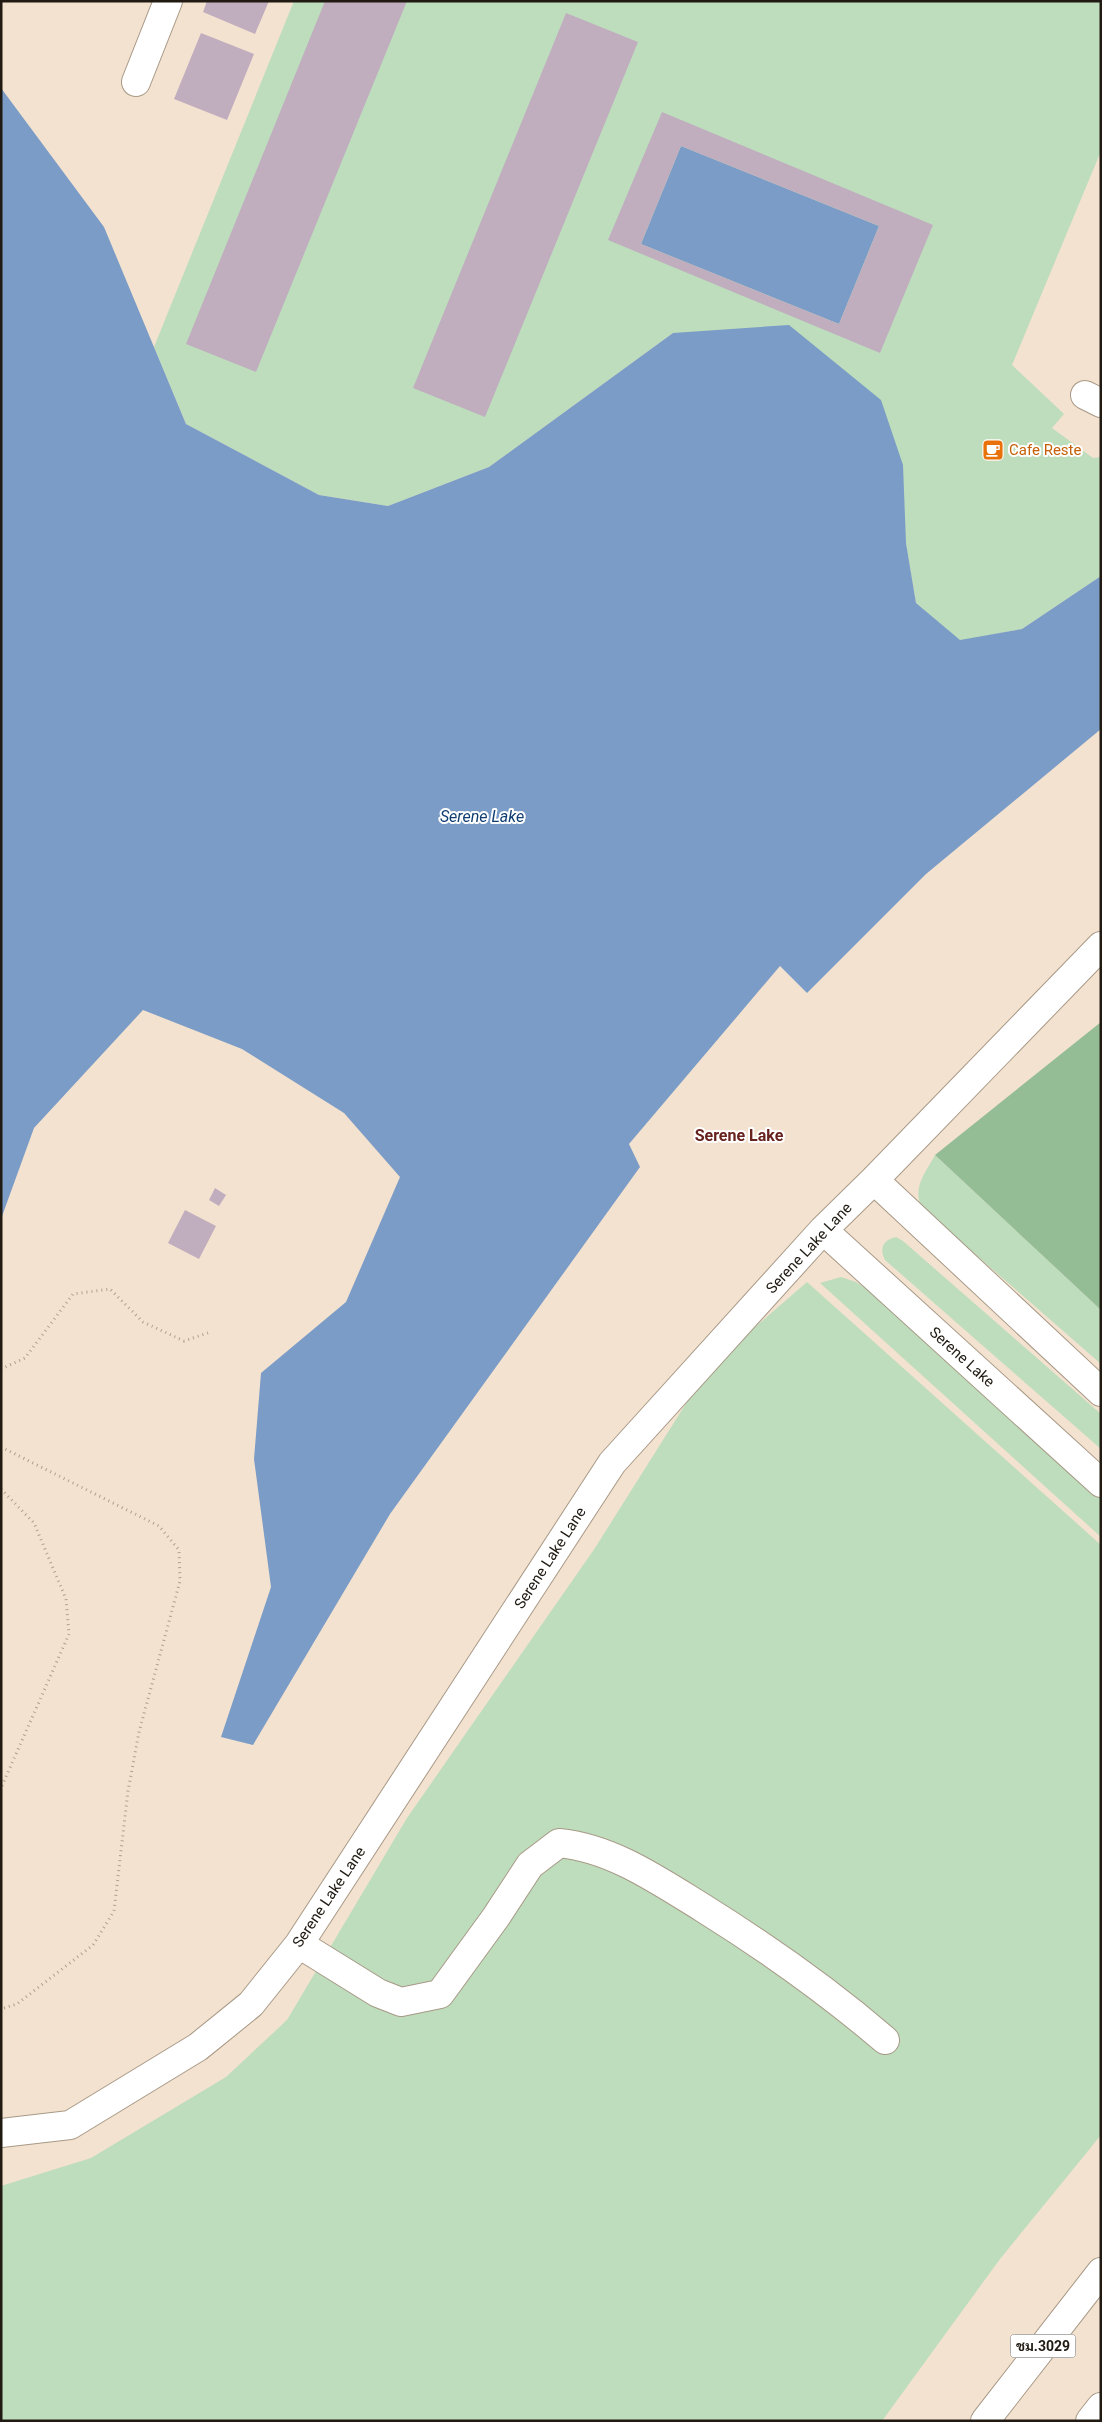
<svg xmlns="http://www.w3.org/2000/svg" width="1102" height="2422" font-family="Roboto,Sarabun,sans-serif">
<rect width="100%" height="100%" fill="#f3e2cf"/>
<path fill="#bdddbd" d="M294 1H1101V151L1012 365 1064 414 1052 428 1093 458 1101 457V576L1022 629 960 641 916 603 906 543 673 333 489 467 388 506 319 495 186 424 154 347Z
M935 1155 1101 1310V1364L921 1207C913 1186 925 1174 935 1155Z
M896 1237 903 1241 1101 1414V1449L885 1260C879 1248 883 1240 896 1237Z
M841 1277 856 1282 875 1294 1101 1496V1537L820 1283Z
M807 1282 1101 1545V2135L1000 2259 882 2421H1V2186L91 2158 226 2077 287 2020 407 1818 595 1548 709 1367Z"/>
<path fill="#95bd95" d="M1101 1022V1310L935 1155Z"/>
<path fill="#7b9cc6" d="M1 88 104 227 186 424 319 495 388 506 489 467 673 333 789 325 881 400 903 465 906 543 916 603 960 640 1022 629 1101 576V729L926 874 807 993 780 966 629 1144 640 1167 390 1514 253 1745 221 1737 271 1587 254 1459 261 1373 346 1302 400 1177 344 1113 242 1049 143 1010 34 1128 1 1219Z
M681 146 879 226 839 324 641 244Z"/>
<path fill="#c0aebf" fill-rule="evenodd" d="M207 1H269L255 34 203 12Z
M325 1H407L256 372 186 344Z
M566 13 638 42 485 417 413 388Z
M201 33 254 54 227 120 174 99Z
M662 112 933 225 880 353 608 240ZM681 146 879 226 839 324 641 244Z
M215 1188 226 1195 219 1206 209 1200Z
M185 1210 216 1226 199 1259 168 1243Z"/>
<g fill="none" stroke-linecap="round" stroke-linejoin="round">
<g stroke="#a89987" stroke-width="30">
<path id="minor" d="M136 82 168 1
M1085 395 1101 403
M874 1180 1101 1392
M823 1230 1101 1483
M299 1944 378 1993 401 2002 440 1994 496 1917 530 1865 559 1843C612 1848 659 1881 703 1908 767 1948 828 1991 885 2040
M1 2133 70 2125 198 2047 251 2004 299 1944 612 1463 823 1230 874 1180 1101 946"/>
</g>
<g stroke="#a89987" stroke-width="30">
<path id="major" d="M985 2421 1101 2272
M1090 2421 1101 2407"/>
</g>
<path stroke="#aea192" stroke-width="3" stroke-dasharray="1 4" stroke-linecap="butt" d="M1 1369 25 1358 73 1294 110 1289 143 1322 184 1341 208 1333
M1 1447 159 1526 179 1550 180 1581 139 1732 128 1791 114 1911 93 1945 17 2004 1 2009
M1 1489 34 1523 66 1599 69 1634 1 1788"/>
<use href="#minor" stroke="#fff" stroke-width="28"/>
<use href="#major" stroke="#fff" stroke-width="28"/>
</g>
<defs>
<g id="cafe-square" transform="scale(1.125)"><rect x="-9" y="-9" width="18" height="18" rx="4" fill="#e8710a" stroke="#fff"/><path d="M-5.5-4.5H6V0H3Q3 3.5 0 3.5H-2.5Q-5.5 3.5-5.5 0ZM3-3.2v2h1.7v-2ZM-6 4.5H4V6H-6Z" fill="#fff"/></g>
</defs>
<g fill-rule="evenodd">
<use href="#cafe-square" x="993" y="450"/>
</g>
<g text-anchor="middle" stroke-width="4" stroke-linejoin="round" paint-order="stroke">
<rect fill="#fff" stroke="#635f5a" stroke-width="1" x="1010.5" y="2334.5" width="65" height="23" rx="4"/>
<g font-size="14" font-weight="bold" fill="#201a13">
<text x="1043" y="2351">ชม.3029</text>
</g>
<g font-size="15" fill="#c56008" stroke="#fff" text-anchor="start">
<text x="1009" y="455">Cafe Reste</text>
</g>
<g font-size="15" fill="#201a13" stroke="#fff">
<text transform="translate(809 1248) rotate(-47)" y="5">Serene Lake Lane</text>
<text transform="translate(962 1357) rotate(42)" y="5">Serene Lake</text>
<text transform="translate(550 1558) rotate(-57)" y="5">Serene Lake Lane</text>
<text transform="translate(329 1897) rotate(-56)" y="5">Serene Lake Lane</text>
</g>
<g font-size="16" font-style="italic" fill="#0f3d71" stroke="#fff">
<text x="482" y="822">Serene Lake</text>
</g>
<g font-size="16" font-weight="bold" fill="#67221d" stroke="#fff">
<text x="739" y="1141">Serene Lake</text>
</g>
</g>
<rect width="1102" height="2422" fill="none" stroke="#201a13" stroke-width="5"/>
</svg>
